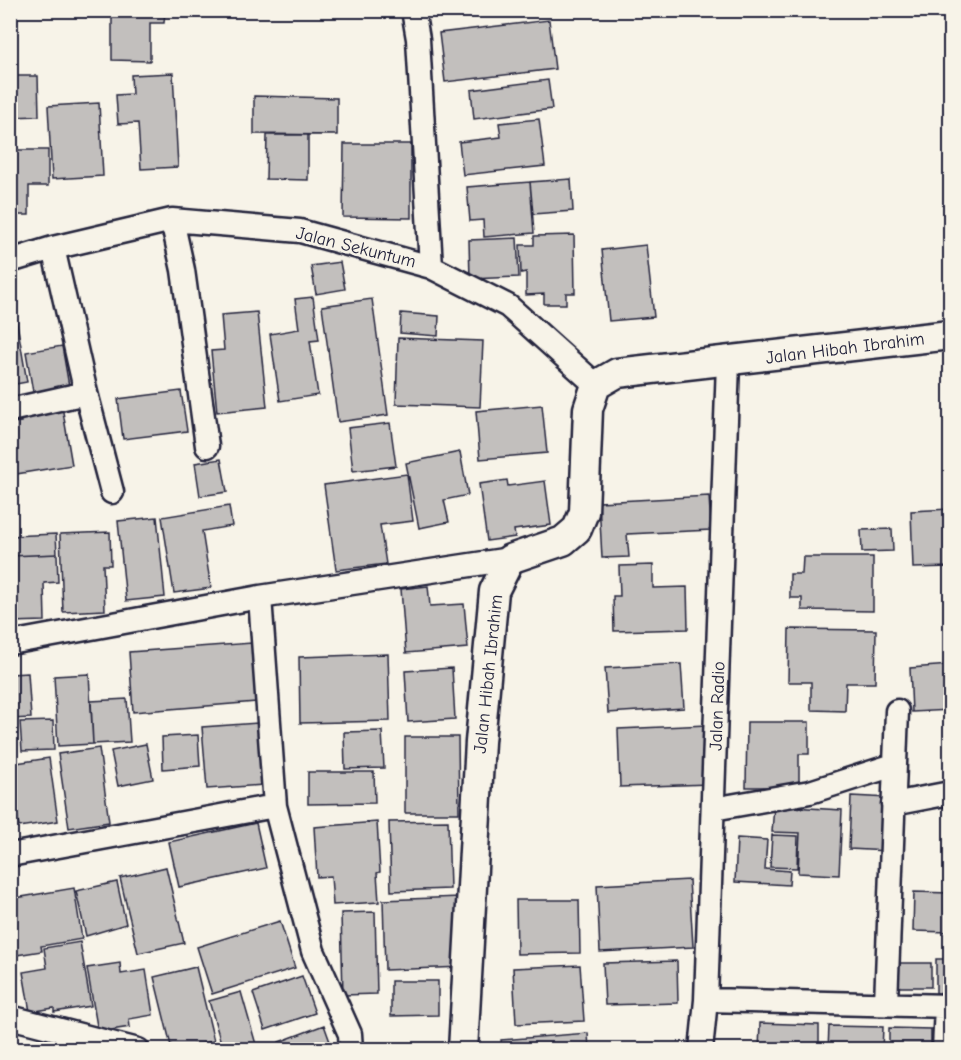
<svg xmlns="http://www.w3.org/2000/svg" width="961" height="1060" font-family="'Comic Neue',sans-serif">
<rect width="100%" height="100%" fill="#f7f3e8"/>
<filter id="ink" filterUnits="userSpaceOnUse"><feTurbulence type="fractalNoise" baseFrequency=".0167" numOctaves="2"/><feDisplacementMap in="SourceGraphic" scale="12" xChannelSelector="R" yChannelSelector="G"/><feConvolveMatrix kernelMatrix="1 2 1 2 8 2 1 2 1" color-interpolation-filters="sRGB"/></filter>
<g filter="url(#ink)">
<path fill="#c2bfbd" stroke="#22223b" stroke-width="1.5" d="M112 10H165L164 23H150V61L112 60Z
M549 20 555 69 445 82 439 33Z
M173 73 178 167 141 169 138 123 118 124 116 95 132 94 131 75Z
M10 76H38L39 116 10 117Z
M548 80 552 109 474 119 471 90Z
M254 96 337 98V135L254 134Z
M99 103 103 176 52 179 48 106Z
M539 119 545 166 463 175 459 142 501 137 499 123Z
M267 135H308V180L266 179Z
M344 144H411V218L343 217Z
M10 150H48V186H29V215H10Z
M571 179 573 211 533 214 530 182Z
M530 182 534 233 484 237 483 220 470 221 467 187Z
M574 235 575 293H566V304H544V294L526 295V272L521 273 520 245H534V236Z
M517 238 519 277 470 279 469 240Z
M646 245 654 317 609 321 602 250Z
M340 262 345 289 316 294 311 266Z
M313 297 319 340 310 341 318 395 280 401 270 334 299 329 295 299Z
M372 299 388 415 338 422 322 306Z
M15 311 27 382 10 385V312Z
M257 312 267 407 217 412 211 351 224 350 221 315Z
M401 313 439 316 438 336 400 333Z
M398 338 483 341 480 407 396 404Z
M62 346 69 386 33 392 26 352Z
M181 391 187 431 123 439 118 399Z
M542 405 547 453 480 459 476 411Z
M62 406 72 465 10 475V423L21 422 20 413Z
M390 423 396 466 353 471 348 428Z
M460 452 468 495 444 500 449 522 419 528 406 463Z
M221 459 227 492 200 496 195 463Z
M407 474 413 521 380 525 386 564 336 570 324 485Z
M507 480 508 486 545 481 551 525 514 530 515 537 487 541 479 484Z
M709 496 711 530 627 534 629 557 602 558 599 502Z
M229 506 232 526 202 531 211 588 174 593 162 517Z
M950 509V567L913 568 911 511Z
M157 517 165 597 126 601 118 521Z
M892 529 893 551 862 552 861 530Z
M110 532 111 565H103L105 610 63 612 60 534Z
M56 534 57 554 11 556 10 536Z
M57 554 58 582 44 583 45 621 10 622V556Z
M803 557H873V611L802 610V598H790V574H802Z
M653 565V588L687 587 688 629 614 631 613 596H620L619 566Z
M428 586 430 606 464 604 468 648 406 653 401 589Z
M789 629 876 630 875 683H846L845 711 811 710V682H788Z
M252 643 256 702 133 712 129 652Z
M388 654 390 721 300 723 299 657Z
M681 664 684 708 608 713 605 668Z
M950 665V710L912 712 910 668Z
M452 668 455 719 408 722 405 671Z
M28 673 31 718 10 719V674Z
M89 674 93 744 58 746 54 676Z
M127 699 130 742 93 744 91 701Z
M53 721 54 750 22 751 20 722Z
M747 722H809V754H799V787H746Z
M258 723 263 785 207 789 202 727Z
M707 725 710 784 620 787 618 729Z
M382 731 384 768 345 769 344 732Z
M198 735 200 766 163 769 162 737Z
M405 737H458L459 813H405Z
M146 744 153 779 118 786 111 751Z
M99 748 109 822 69 828 58 754Z
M49 758 58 821 19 827 10 764Z
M308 772H374L375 803 308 804Z
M851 796 889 798 888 851 849 849Z
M774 806 842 810 839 875 798 873 800 833 772 832Z
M448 821 450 889 391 891 389 822Z
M377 822 380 872 377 873 379 902 333 905 331 876 317 877 314 827Z
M256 823 266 868 179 887 169 842Z
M772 835 798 836 797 868 770 867Z
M737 838 767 840 765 869 790 871 789 885 735 882Z
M166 867 184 943 138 953 120 878Z
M689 880 693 947 600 952 597 885Z
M117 882 126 924 86 936 76 891Z
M74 888 82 939 41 946 42 951 10 956V899Z
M914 892 950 893V932L913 931Z
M460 897 463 967 385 970 383 900Z
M516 900H579L580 953 517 954Z
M375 912 377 994 343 995 341 913Z
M280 921 295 968 212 994 197 947Z
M80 942 91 1006 54 1012V1008L30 1012 23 972 47 968 44 948Z
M936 959H950V993H936Z
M677 961 678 1003 605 1005 603 963Z
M120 963 121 974 146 970 153 1015 129 1019 130 1027 98 1032 87 968Z
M898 963H931V987H898Z
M580 965 584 1021 516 1024 513 968Z
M196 967 214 1041 172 1050 154 977Z
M302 976 315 1013 265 1030 253 993Z
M391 981H438V1015L391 1016Z
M241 992 257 1048 223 1050 209 1001Z
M760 1023 819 1025V1050H759Z
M324 1025 333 1050H281L279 1042Z
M829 1026 883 1027 882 1050H828Z
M889 1028 931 1029V1050H889Z
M588 1033 589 1050H502L501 1040Z"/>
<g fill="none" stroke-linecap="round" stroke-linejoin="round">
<g stroke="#22223b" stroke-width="27">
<path id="minor" d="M413 10 418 39 431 267
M172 220 183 270 207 446
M53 248 86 393 112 492
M10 261 53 248 172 220 300 231 431 267 508 306 596 385
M10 410 86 393
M10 643 260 597 510 559
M893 804 950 793
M275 806 313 951 350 1034 351 1050
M713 809 810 792 894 765
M10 855 275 806 260 597
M706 1000 950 1006
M886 1003 897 711
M10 1017 138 1050
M701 1050 706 1000 728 362
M944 1050 946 1006"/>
</g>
<g stroke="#22223b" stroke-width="33">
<path id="tertiary" d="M463 1050 480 742 494 591 510 559 563 541 577 529 584 512 588 409 596 385 617 373 950 335"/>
</g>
<use href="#minor" stroke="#f7f3e8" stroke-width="22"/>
<use href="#tertiary" stroke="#f7f3e8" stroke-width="28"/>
</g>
</g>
<g text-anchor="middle" stroke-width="5" stroke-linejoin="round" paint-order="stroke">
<g font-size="18" fill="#22223b" stroke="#f7f3e8">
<text transform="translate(356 247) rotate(14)" y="6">Jalan Sekuntum</text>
<text transform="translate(845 348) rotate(-7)" y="6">Jalan Hibah Ibrahim</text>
<text transform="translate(488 674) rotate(-84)" y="6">Jalan Hibah Ibrahim</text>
<text transform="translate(717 706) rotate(-88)" y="6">Jalan Radio</text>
</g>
</g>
<rect width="961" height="1060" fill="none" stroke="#f7f3e8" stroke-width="36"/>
<rect x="18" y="18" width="925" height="1024" fill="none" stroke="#22223b" stroke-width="2" filter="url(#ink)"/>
</svg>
